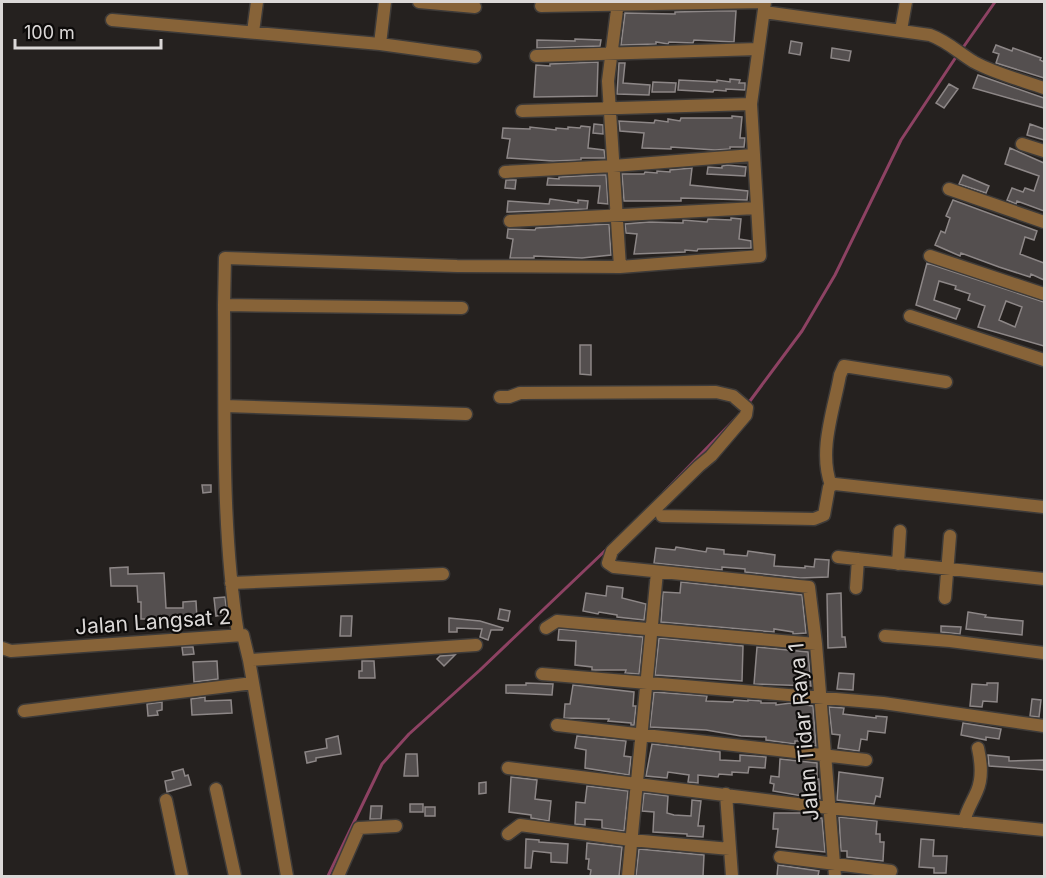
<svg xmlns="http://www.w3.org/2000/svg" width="1046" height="878" font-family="Inter,sans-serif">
<rect width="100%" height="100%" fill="#25211f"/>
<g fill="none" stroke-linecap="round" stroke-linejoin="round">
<path stroke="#8d4263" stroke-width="3" d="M962 49 995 2
M747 405 802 331 835 275 901 140 958 54
M664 492 737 417
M328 876 382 764 409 734 480 670 609 547"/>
</g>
<path fill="#544f4f" stroke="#8d8787" stroke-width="1.5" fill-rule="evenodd" d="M718 11H736L734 42 694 40 693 43 669 42 668 44 656 42V44L621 45 625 13 675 14V12Z
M575 39 601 40 600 46 537 48V40L575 41Z
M791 41 802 43 800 55 789 53Z
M996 45 1012 51 1013 48 1041 58 1040 60 1044 62V78L996 63 999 54 993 52Z
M832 48 851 51 849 61 831 58Z
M598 62 597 96 534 97 536 65 550 66V64Z
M619 63H625L623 83 650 85 649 95 617 94Z
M978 75 1044 98V108L973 88Z
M730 79 740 80 739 83H745V90L726 89V91L714 90 713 92 678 90 679 80 717 82V80L730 82Z
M653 82 676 83 675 92H652Z
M949 84 958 89 944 108 936 103Z
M732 116 742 117 740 138H745L744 147H730V149L715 150 671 147V149L642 148 644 133 620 131 619 121 654 123 655 120 668 122V119L680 121 681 118H732Z
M594 124 603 125V134L593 133Z
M1030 124 1044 129V140L1027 135Z
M581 126 590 127 588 148 604 150 605 158H581V160L553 161 507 158 510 139 502 138 503 128 530 129V127L556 130V128L568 129V127L580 128Z
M1010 148 1044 163V211L1017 201 1016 204 1007 200 1012 188 1023 192 1025 188 1034 191 1039 176 1005 164Z
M727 165 746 167 745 176 707 174 708 167 722 168V166Z
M692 168 690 185 748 191 747 200 681 198V201H624L622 174H644L645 172 657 173V171L670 172V170Z
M597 175H606L608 204 598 203 600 186 547 185 548 178 559 179V177Z
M963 175 989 186 986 193 959 184Z
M506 180H516L515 189 505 188Z
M550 199 578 203V200L588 201 587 209 507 212 508 201 549 204Z
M953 200 1037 231 1034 240 1025 237 1020 254 1044 263V280L1031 274 1030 277 999 267 961 253 960 256 935 245 941 231 945 233 950 218 946 216Z
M731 218 741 219 739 239 751 241V248L698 249 697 251 685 250V252L634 254 637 234 626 233 625 224 649 222 683 223V220L707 222 708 219 731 220Z
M609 224 611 255 582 258 534 256V258H510L513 239 507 238 508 229 535 230 536 228Z
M927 263 1044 302V346L978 327 985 306 968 300 970 294 955 289 956 286 939 281 934 300 960 309 956 319 916 305ZM1006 301 1022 307 1015 327 999 320Z
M580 345H591V375L580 374Z
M202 485H211V492L203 493Z
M676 547 706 552 707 548 724 550V554L747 556 748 551 775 555 774 566 805 568V566L814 567 815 559 829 560 828 577 800 578 745 572V569L722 567V570L654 563 656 548 675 550Z
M128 567V574L164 573 166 608H183V602L196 601 197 619 171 621V619H141V602H138L137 586H111L110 568Z
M681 582 802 595 806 633 793 634V632L774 629V632L661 622 663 592 680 593Z
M607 586 623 588 622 598 646 604 644 620 617 617V615L599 612 598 614 583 611 586 593 606 596Z
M841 593 842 637H845L846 647 828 648 827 594Z
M225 597 227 614 216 616 214 598Z
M500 609 510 611 508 621 498 619Z
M968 612 986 615 985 617 1023 621 1022 635 966 629Z
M341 616H352L351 636H340Z
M449 618 480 621 503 628 502 630H491L488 640 480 637 482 629 457 628V632H449Z
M941 626 961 627 960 634 941 632Z
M559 629 643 637 639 674 625 673 626 670H592V667L575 665 576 641 558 640Z
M659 638 743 646 742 681 655 675Z
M182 647H193L194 654 183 655Z
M757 647 808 652 811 686 754 684Z
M455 655 444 666 437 659 440 656Z
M217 661 218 679 194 682 193 662Z
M362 661H374L375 678H359V671H362Z
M839 673 854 674 853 690 837 689Z
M526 683 553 684 552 695 506 693V685H526Z
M987 683H998L997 702 983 701 982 707 970 706 972 684 987 685Z
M573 685 634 692 633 706H636L634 725H631V723L608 721 609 719 564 718 565 704H570Z
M654 692 707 696 706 701 733 702 734 700 748 701V700L761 701V703H776V705L791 703 813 706 816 746 809 745V741H795V744L766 740V737L741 736 706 730 650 727Z
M205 697V701L231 700 232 713 192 715 191 699Z
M1032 699 1041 700 1039 717 1030 716Z
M162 702V710L157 711 158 715 148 716 147 704Z
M829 707 844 708 843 714 876 718V716L887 717 885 733 868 731 867 740 861 739 859 751 838 748 840 735 832 734Z
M963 723 1001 729 999 739 986 737V740L961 735Z
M338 736 341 754 316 758V761L307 763 305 752 327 748 326 739Z
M577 736 626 741 624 756 631 757 629 775 585 768 586 750 575 748Z
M652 744 720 752V760L740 761V755L766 757 765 768 749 767 748 773 732 772V775L719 774 718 777 698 775V783L688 782 689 775 668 772 667 778 646 776Z
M406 754H417L418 776H404Z
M988 755 1009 757V761L1044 760V770L989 766Z
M780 759 817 763V779H819L820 799 773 791 774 784 770 783 771 776 779 777Z
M183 769 185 776 188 775 191 785 167 792 165 781 174 779 172 772Z
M839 772 883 778 880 797 876 796 874 804 837 800Z
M511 777 537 780 535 799 551 801 549 821 531 818V815L509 812Z
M486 782V793L479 794V783Z
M587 786 628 791 624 831 602 828V820L585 819V825L575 824 576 802 585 803Z
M644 793 668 796 667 813 674 815 691 816 692 800 701 801 698 826H704L703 837 687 836V834L653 832 654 812 642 811Z
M410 804H423V812H410Z
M371 806H382L381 819H370Z
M425 807H435V816H425Z
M774 813H801L814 814V818H822L825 852 776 847 778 829H773Z
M839 817 877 821 876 834H880V842H884L883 861 847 857V851H841Z
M526 839 539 840V842L568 844 567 863 551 862V853L533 851 531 868H525Z
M921 839 934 840 933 856H947L946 873H934V868L919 867Z
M587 843 622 847 619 876H590L591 870 588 869 589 859H586Z
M639 849 704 855 703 876H636Z
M778 865 819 871 818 876H777Z"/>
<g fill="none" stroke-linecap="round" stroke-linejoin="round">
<g stroke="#3e3b39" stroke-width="15">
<path id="minor" d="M419 2 475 7
M618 2 608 81 620 267
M541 6 764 2
M764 12 930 35C947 41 959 53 974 62 996 74 1021 80 1044 88
M112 20 380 44 475 57
M901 30 906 2
M253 32 257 2
M380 44 385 2
M536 56 758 49
M522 111 751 104
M1022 144 1044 151
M505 172 613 166 753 155
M949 189 1044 222
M510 221 756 208
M930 256 1044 294
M224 305 225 258 457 266 620 267 760 256 751 104 765 2
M910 316 1044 360
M500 397H509L520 393 716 392 733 396 747 408 746 415 711 456 699 466 612 551 608 563 614 567 809 587 816 644 835 876
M225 406 466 414
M831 485C818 451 834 409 840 375L844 366 946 382
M662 516 814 519 824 515 829 487 835 484 1044 507
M838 557 1044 579
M898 564 900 531
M231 583 443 574
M856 588 858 559
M945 598 950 536
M546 628 557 621 816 644
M238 634C221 526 225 415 224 305L462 308
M885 636 950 641 1044 653
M2 648 11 651 243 635 249 660 287 876
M249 660 476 645
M542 674 883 703 1044 726
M24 711 253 683
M557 725 866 760
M508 768 829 808 1044 830
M216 789 235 876
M726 794 732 876
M166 800 182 876
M964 822C967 809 972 803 977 791 983 777 981 762 978 748
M508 834 520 825 631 840 730 849
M780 857 891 871
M338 876 359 828 396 826
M628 876 657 572"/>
</g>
<use href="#minor" stroke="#876338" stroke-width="12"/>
</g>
<g text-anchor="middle" stroke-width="4.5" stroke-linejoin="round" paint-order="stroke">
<g font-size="21" fill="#dbd8d7" stroke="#0d0b0a">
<text transform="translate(153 622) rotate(-4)" y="7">Jalan Langsat 2</text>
<text transform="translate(804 732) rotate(-95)" y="7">Jalan Tidar Raya 1</text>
</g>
</g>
<rect width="1046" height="878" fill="none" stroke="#dbd8d7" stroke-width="6"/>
<path d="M15 39v9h146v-9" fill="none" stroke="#dbd8d7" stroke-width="3"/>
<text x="24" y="39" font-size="18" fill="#dbd8d7" stroke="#0d0b0a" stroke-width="4.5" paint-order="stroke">100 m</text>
</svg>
